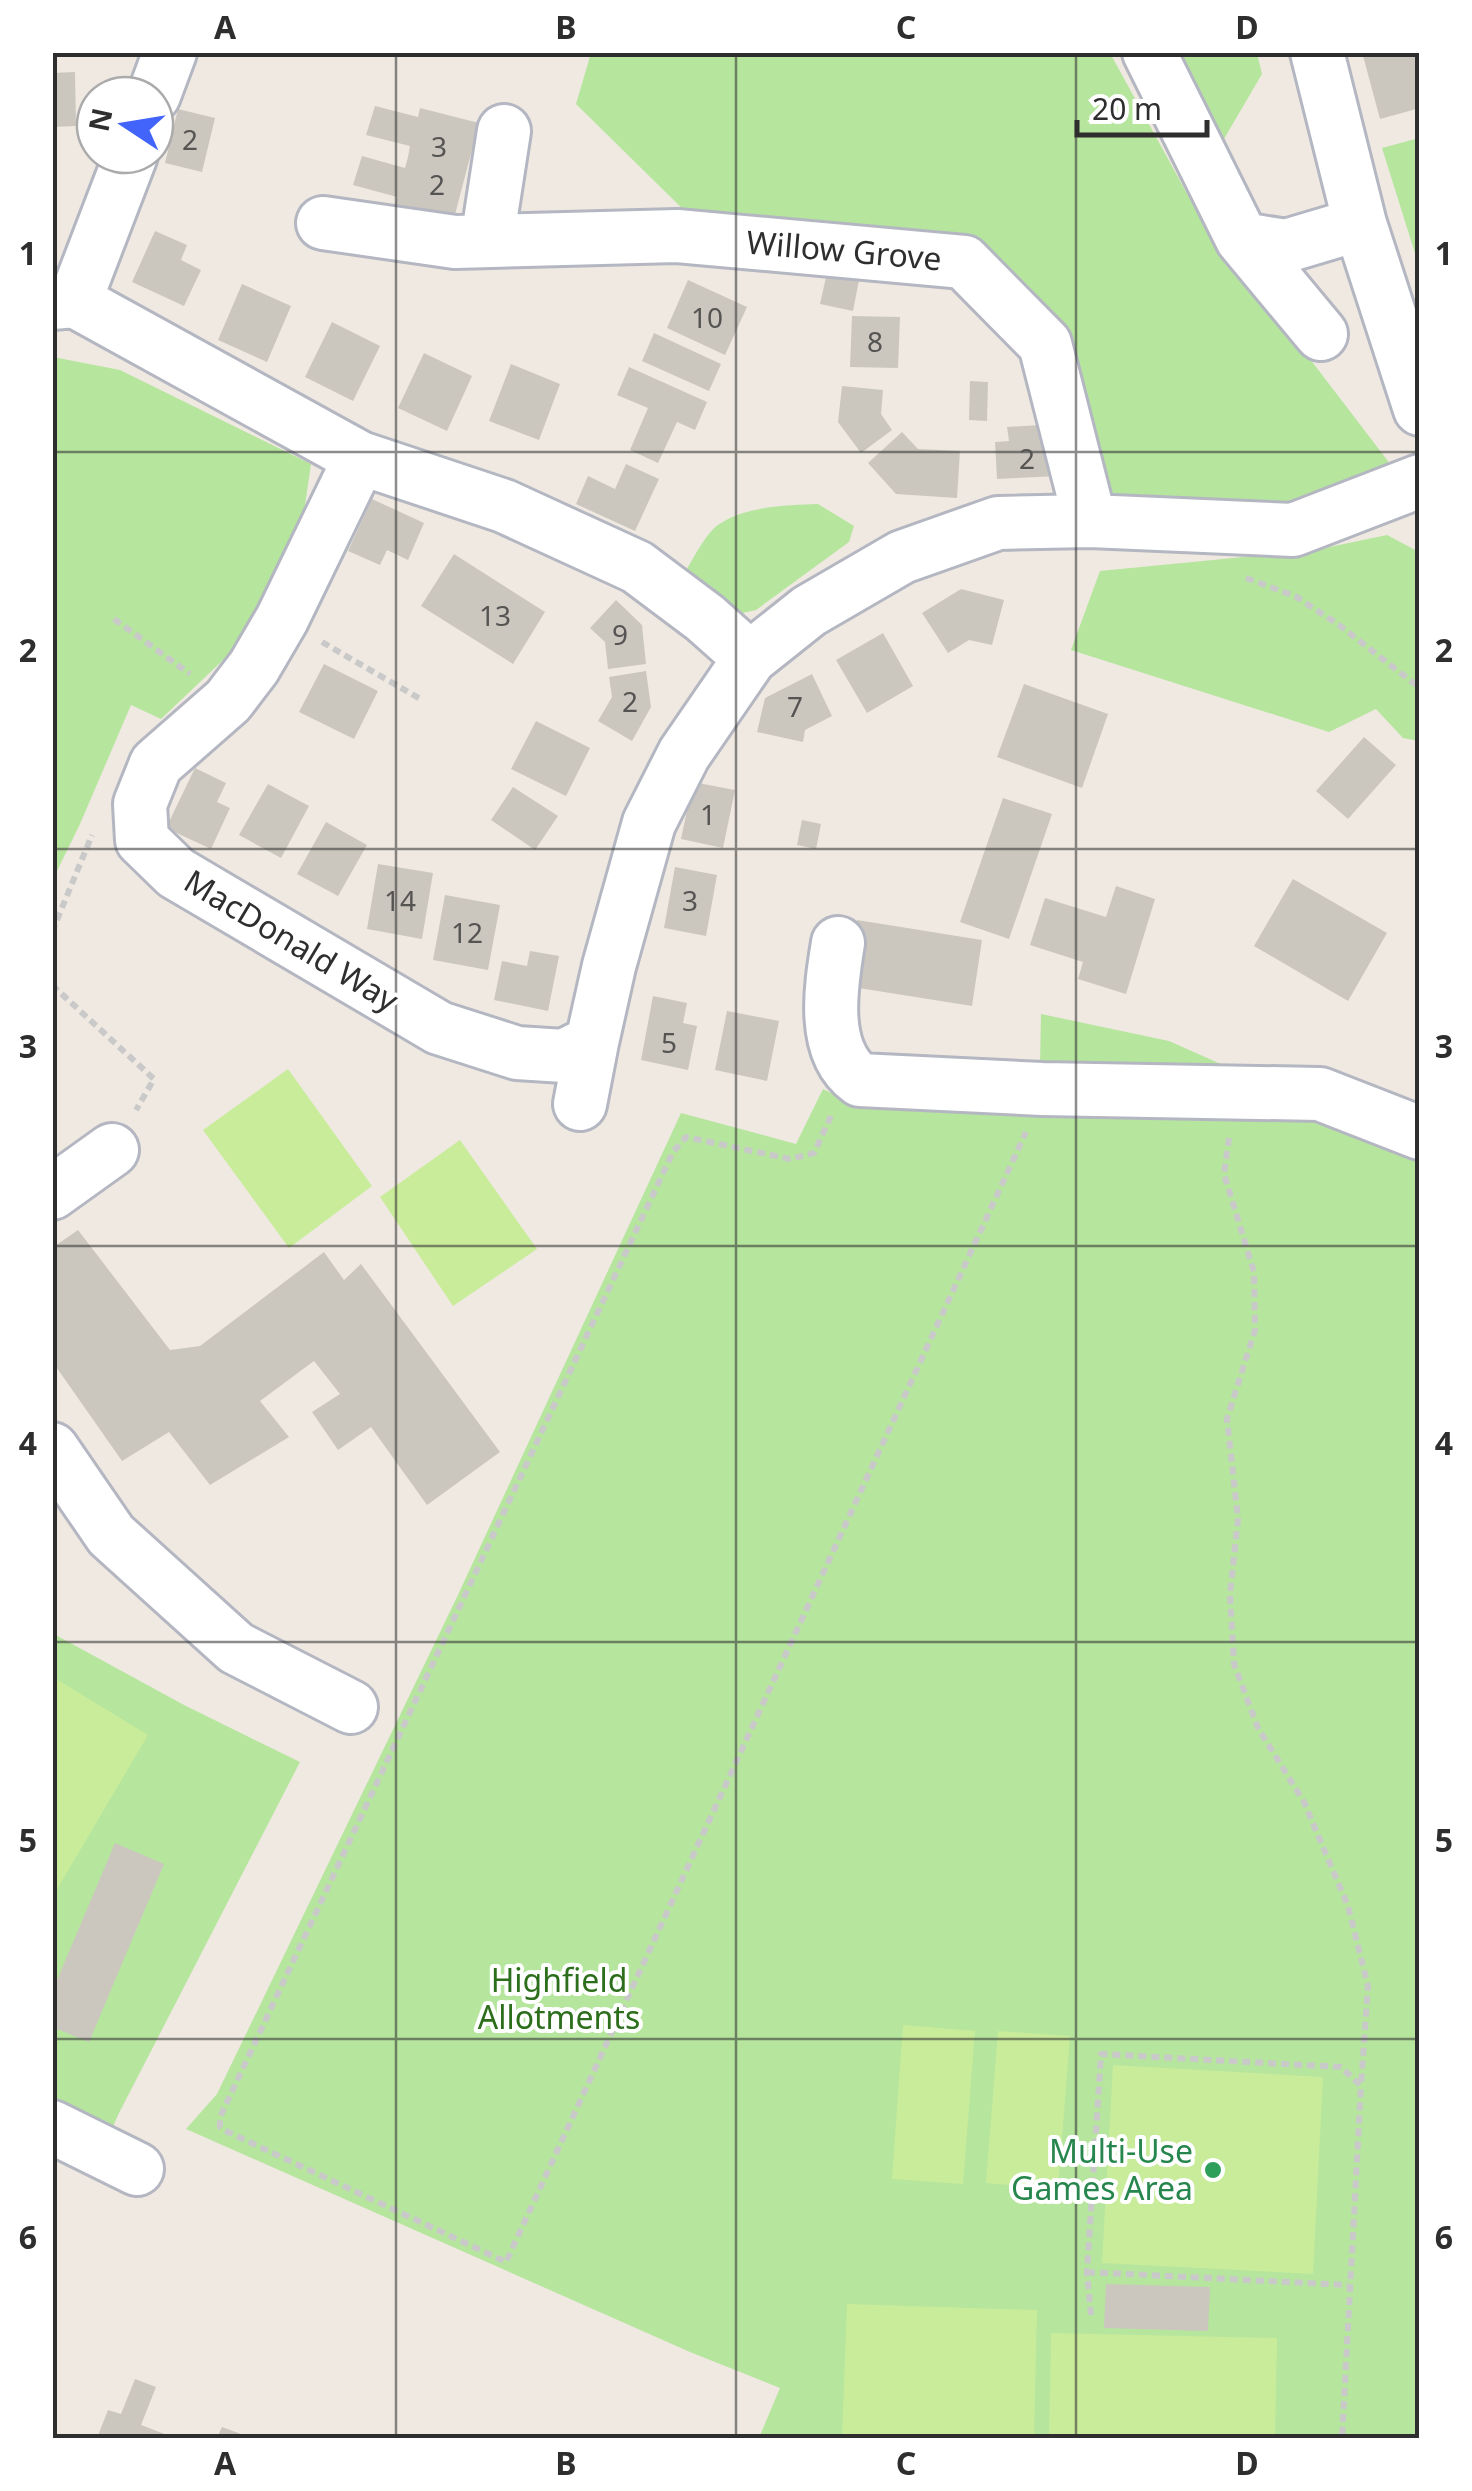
<svg xmlns="http://www.w3.org/2000/svg" width="1472" height="2491" font-family="'Noto Sans',sans-serif">
<rect width="100%" height="100%" fill="#efe9e1"/>
<path fill="#b6e59e" d="M591 53H1110L1196 210 1391 465 1283 503 1100 493 977 252 697 223 576 104Z
M1172 53H1257L1262 74 1221 144Z
M1419 138H1420L1419 266 1382 148Z
M53 357 120 370 311 464 304 512 240 644 161 719 131 705 80 824 53 879Z
M818 504 854 526 849 542 756 610 738 614 682 577C692 562 704 535 718 525 744 506 788 505 818 504Z
M1387 535 1419 552V741L1403 738 1376 709 1329 732 1071 650 1100 571 1315 550Z
M1041 1014 1169 1041 1250 1077 1040 1068Z
M823 1089 848 1101 1184 1113 1345 1124 1419 1153V2438H759L780 2388 690 2352 186 2129 217 2094 457 1597 681 1113 796 1144Z
M52 1633 184 1705 300 1762 118 2115 92 2175 53 2155Z"/>
<path fill="#c9ec9a" d="M288 1069 372 1186 289 1248 203 1130Z
M460 1140 537 1249 453 1306 380 1197Z
M53 1677 148 1735 53 1896Z
M903 2025 975 2031 963 2184 892 2179Z
M998 2031 1070 2036 1058 2189 986 2183Z
M1113 2065 1323 2077 1313 2274 1102 2263Z
M847 2304 1037 2310 1034 2438H842Z
M1051 2333 1277 2338 1275 2438H1049Z"/>
<path fill="#cbc7bf" d="M1362 52H1420V108L1380 119Z
M75 72 76 126 52 127V73Z
M375 106 418 117 420 108 479 123 453 222 394 206 397 197 353 185 362 156 405 168 408 157 410 146 366 135Z
M178 109 215 118 202 172 165 163Z
M155 231 187 245 181 260 201 270 184 306 132 282Z
M828 268 860 275 853 311 820 304Z
M688 280 747 307 725 355 667 328Z
M242 284 291 306 267 362 218 340Z
M852 316 900 317 898 368 850 367Z
M332 322 380 346 353 401 305 377Z
M654 333 721 364 709 391 642 361Z
M424 353 472 376 447 431 398 408Z
M511 364 560 384 539 440 489 421Z
M629 367 707 402 695 430 677 422 658 463 630 450 648 408 617 395Z
M970 381 988 382 987 421 969 420Z
M842 386 883 390 881 414 892 430 861 453 838 422Z
M1056 424 1059 476 997 479 995 442 1009 441 1007 427Z
M902 432 918 449 960 451 957 498 896 494 868 463Z
M626 464 659 479 635 531 576 504 588 476 615 489Z
M372 499 424 523 408 560 387 550 380 565 348 551Z
M454 554 545 612 513 664 421 606Z
M961 589 1004 600 992 645 969 640 948 653 922 613Z
M616 600 642 625 646 664 608 669 605 642 590 628Z
M883 633 913 686 867 713 836 660Z
M324 664 378 691 354 739 299 712Z
M646 671 651 707 632 741 598 721 612 697 609 677Z
M812 674 832 716 805 730 803 742 757 732 765 698Z
M1024 684 1108 714 1082 788 997 757Z
M536 721 590 748 566 796 511 769Z
M1364 737 1396 765 1348 819 1316 791Z
M195 768 226 783 217 802 230 808 211 849 166 828Z
M693 782 735 790 723 848 681 839Z
M268 784 309 806 281 858 239 835Z
M513 787 558 816 535 850 491 820Z
M1003 798 1052 814 1009 939 960 922Z
M802 820 821 824 816 849 797 845Z
M326 822 367 845 338 896 297 874Z
M378 864 433 873 422 939 367 929Z
M675 867 717 875 706 936 664 928Z
M1293 879 1387 933 1348 1001 1254 946Z
M1116 886 1155 899 1126 994 1078 979 1083 962 1030 945 1045 898 1106 917Z
M445 895 500 905 488 970 433 960Z
M857 920 982 940 972 1006 846 986Z
M530 951 559 956 548 1011 494 1000 502 961 527 966Z
M653 996 687 1003 683 1023 697 1026 688 1070 641 1060Z
M727 1011 779 1021 767 1081 715 1070Z
M78 1230 170 1350 200 1346 324 1252 344 1280 361 1264 500 1452 427 1505 371 1427 338 1450 312 1412 340 1394 314 1361 260 1401 289 1437 210 1485 169 1432 122 1461 52 1361V1248Z
M115 1843 164 1864 89 2042 52 2027V1992Z
M1106 2284 1210 2287 1208 2331 1104 2328Z
M135 2379 156 2387 141 2425 175 2438H97L108 2410 121 2414Z
M222 2427 252 2438H217Z"/>
<g fill="none" stroke-linecap="round" stroke-linejoin="round">
<g stroke="#b4b7c1" stroke-width="58">
<path id="minor" d="M1149 52 1242 239 1321 334
M1317 52 1360 224 1420 409
M154 95 170 52
M323 223 455 242 677 236 964 262 1045 344 1090 521
M1242 239 1286 246 1360 224
M487 241 504 131
M75 301 131 155
M52 303 75 301 360 458 504 506 637 567 705 618 750 658 809 611 902 557 998 523 1090 521 1293 530 1420 481
M360 458 282 619 254 667 228 701 156 764 140 804 142 840 176 873 439 1028 517 1053 564 1056 592 1042 609 966 649 823 684 754 750 658
M838 943C831 986 820 1051 860 1080L1042 1089 1320 1094 1420 1133
M580 1104 592 1042
M52 1193 112 1150
M52 1449 111 1535 236 1648 351 1707
M52 2127 137 2169"/>
</g>
<path stroke="#c9c9c9" stroke-width="6" stroke-dasharray="8 5" stroke-linecap="butt" d="M1246 578 1295 596 1339 625 1420 688
M114 619 190 674
M322 642 422 700
M52 932 92 835
M52 985 154 1079 136 1110
M831 1116 814 1153 790 1159 686 1137 673 1152 220 2117V2127L228 2132 506 2262 1026 1132
M1229 1138 1224 1174 1254 1272 1255 1330 1227 1419 1238 1519 1230 1594 1234 1664 1258 1728 1304 1802 1348 1906 1368 1986 1361 2086
M1087 2272 1348 2285
M1091 2315 1087 2272 1101 2054 1341 2067 1361 2086 1342 2438"/>
<use href="#minor" stroke="#fff" stroke-width="52"/>
</g>
<path fill="none" stroke="#2e2e2e" stroke-width="2.5" stroke-opacity="0.55" d="M396 52V2438M736 52V2438M1076 52V2438M52 452H1420M52 849H1420M52 1246H1420M52 1642H1420M52 2039H1420"/>
<circle fill="#2e9e5b" stroke="#fff" stroke-width="4" cx="1213" cy="2170" r="10"/>
<g text-anchor="middle" stroke-width="8" stroke-linejoin="round" paint-order="stroke">
<g font-size="28" fill="#555452">
<text x="190" y="150">2</text>
<text x="439" y="157">3</text>
<text x="437" y="195">2</text>
<text x="707" y="328">10</text>
<text x="875" y="352">8</text>
<text x="1027" y="469">2</text>
<text x="495" y="626">13</text>
<text x="620" y="645">9</text>
<text x="630" y="712">2</text>
<text x="795" y="717">7</text>
<text x="708" y="825">1</text>
<text x="400" y="911">14</text>
<text x="690" y="911">3</text>
<text x="467" y="943">12</text>
<text x="669" y="1053">5</text>
</g>
<g font-size="32" fill="#2e2e2e" stroke="#fff">
<text transform="translate(844 251) rotate(5)" y="11">Willow Grove</text>
<text transform="translate(291 941) rotate(31)" y="11">MacDonald Way</text>
</g>
<g font-size="32" fill="#2c6e1b" stroke="#fff">
<text x="559" y="1992">Highfield<tspan x="559" dy="37">Allotments</tspan></text>
</g>
<g font-size="32" fill="#27864d" stroke="#fff" text-anchor="end">
<text x="1193" y="2163">Multi-Use<tspan x="1193" dy="37">Games Area</tspan></text>
</g>
</g>
<rect width="1472" height="2491" fill="none" stroke="#ffffff" stroke-width="110"/>
<g transform="translate(125 125) rotate(282)"><circle r="48" fill="#ffffff" stroke="#ababab" stroke-width="2.5"/>
<path d="M0-8L18 38L0 25L-18 38Z" fill="#4264fb"/>
<text y="-15" font-size="28" font-weight="bold" text-anchor="middle" fill="#2e2e2e">N</text>
</g>
<path d="M1077 120v15h130v-15" fill="none" stroke="#2e2e2e" stroke-width="5"/>
<text x="1092" y="120" font-size="30" fill="#2e2e2e" stroke="#ffffff" stroke-width="8" paint-order="stroke">20 m</text>
<rect x="55" y="55" width="1362" height="2381" fill="none" stroke="#2e2e2e" stroke-width="4"/>
<g font-size="32" text-anchor="middle" font-weight="bold" fill="#2e2e2e">
<text x="225" y="39">A</text>
<text x="566" y="39">B</text>
<text x="906" y="39">C</text>
<text x="1247" y="39">D</text>
<text x="28" y="265">1</text>
<text x="1444" y="265">1</text>
<text x="28" y="662">2</text>
<text x="1444" y="662">2</text>
<text x="28" y="1058">3</text>
<text x="1444" y="1058">3</text>
<text x="28" y="1455">4</text>
<text x="1444" y="1455">4</text>
<text x="28" y="1852">5</text>
<text x="1444" y="1852">5</text>
<text x="28" y="2249">6</text>
<text x="1444" y="2249">6</text>
<text x="225" y="2475">A</text>
<text x="566" y="2475">B</text>
<text x="906" y="2475">C</text>
<text x="1247" y="2475">D</text>
</g>
</svg>
